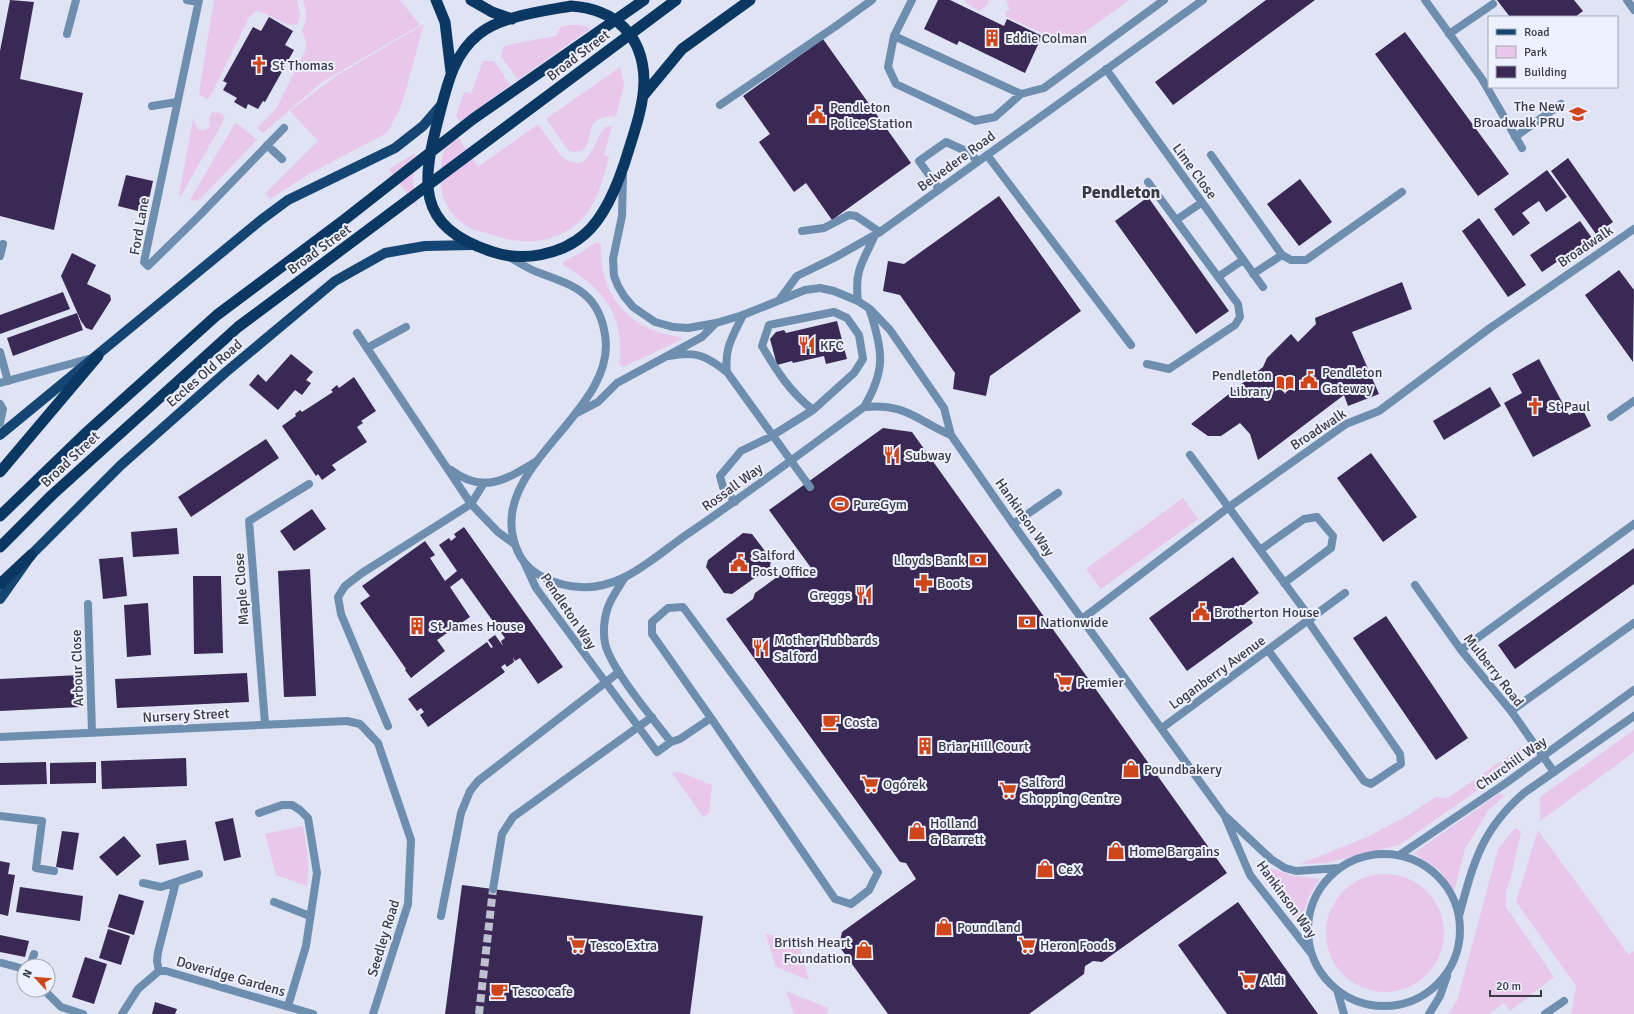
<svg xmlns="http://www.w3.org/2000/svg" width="1634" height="1014" font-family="Signika,sans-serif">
<rect width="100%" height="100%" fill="#dfe3f3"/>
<path fill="#e9c7eb" d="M214 0H297L300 15 298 24C283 28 272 13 256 11L249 17 210 97 206 99 199 94Z
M303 0H400L420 25 322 82 263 133 257 128 276 109 306 49V41L302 31C307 20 307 12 303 0Z
M965 0H989L987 5 980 11 967 4Z
M1009 0H1130L1065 46 1060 41 1007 17 1005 12 1010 10 1006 1Z
M424 24 401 107 387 133 307 175 270 199 266 193 318 141 290 111 336 76Z
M567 25H579L591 28 518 80 501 56 503 47 512 44 556 36 561 27Z
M483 61H494L510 85 460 122 456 116 464 92 471 94Z
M620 67 624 85 616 116C580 117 598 136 582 151L573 152 568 150 546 119Z
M212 112 221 113 225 118 181 196 179 195 193 119 197 128 202 131 209 128 210 125 209 118Z
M235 123 239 125 257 140 201 198 196 201 190 200Z
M538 124 561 156C589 177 592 145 602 131 604 127 608 126 612 126L604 155 609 157C603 178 598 201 583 218 559 243 527 246 496 236 486 233 474 231 465 225 431 202 438 160 452 128L478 167Z
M415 153 413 181 417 207 389 169Z
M597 242 601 245C599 296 630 331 681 337V340L623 367 619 364C626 317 603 287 563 265V262L580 253Z
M1183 498 1198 519 1101 589 1086 569Z
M1634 730V752L1540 821V797Z
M1521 747 1522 751 1518 762 1399 845 1326 863 1300 864 1367 837 1407 816 1436 797 1448 798Z
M679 772 712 785 709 813 703 817 672 773Z
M1500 793 1504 796 1488 811 1465 849 1454 891 1439 870 1414 853Z
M303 826C307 847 310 864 307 886L276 875 265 834Z
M1515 828 1521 832 1511 877 1506 892V907L1554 977 1510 1011 1504 1003 1489 1014H1448L1457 1001 1498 849Z
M1538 830 1629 955 1634 951V1014H1571L1576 986 1516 902Z
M1271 868 1293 876 1320 879 1309 896 1300 923 1261 876Z
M1326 933a59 59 0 1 1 118 0a59 59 0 1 1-118 0Z
M766 934 798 940 809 980 776 967Z
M786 991 828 1008 827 1014H794Z"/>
<path fill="#392954" d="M10 0 34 2 20 79 83 93 54 230 0 216V51Z
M938 0H950L1004 26 1007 19 1042 36 1025 73 959 41 957 45 924 29Z
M1266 0H1315L1173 105 1155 82Z
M1497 0H1574L1583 11 1575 17H1510Z
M269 17 293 31 285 45 294 50 265 102 263 101 258 109 248 104 246 109 234 102 237 98 223 90 227 83 223 81 253 27 261 31Z
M1405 32 1509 174 1478 196 1375 54Z
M823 39 911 163 832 220 806 183 794 192 759 142 770 134 743 96Z
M1568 158 1613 222 1596 234 1551 171Z
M1547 170 1567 197 1546 212 1539 201 1522 213 1530 223 1513 236 1494 209Z
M126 175 153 181 146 213 118 206Z
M1300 179 1332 222 1299 246 1267 204Z
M999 196 1081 311 990 376 986 396 953 389 955 373 900 295 883 291 888 261 904 264Z
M1148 197 1229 311 1196 334 1115 221Z
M1479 218 1526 285 1508 297 1462 231Z
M1580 221 1592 238 1542 272 1530 255Z
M72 253 96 265 87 284 110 295 111 300 92 330 86 328 81 321 61 276Z
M1619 270 1634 290 1633 362 1585 295Z
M1402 282 1412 309 1352 332 1379 394 1348 406 1344 395 1258 460 1250 434 1240 423 1221 436H1208L1191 424 1263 367 1267 358 1291 334 1298 342 1316 324 1315 318Z
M63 292 70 309 0 334V315Z
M77 313 83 330 13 356 7 338Z
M837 321 847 359 826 364 824 356 793 363 792 361 777 365 770 339 776 332 784 330 786 333Z
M291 354 313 372 306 380 311 383 302 395 295 390 278 410 249 385 258 374 266 382Z
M1539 359 1569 415 1582 408 1591 426 1533 457 1504 403 1522 393 1512 374Z
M354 377 376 411 361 421 363 423 357 427 367 442 332 465 336 470 322 480 318 474 316 476 282 426 296 416 295 414 300 410 302 412 333 392 331 390 337 385 339 388Z
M1490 387 1501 406 1444 440 1433 421Z
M883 428 912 432 1227 873 1102 962 1093 961 1085 966 1084 974 1029 1014H888L839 946 842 932 916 879 906 863 900 862 726 619 753 599 755 593 792 566 803 567 809 576 814 572 769 510Z
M266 439 279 458 191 517 178 497Z
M1371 453 1417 517 1383 542 1337 478Z
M312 509 326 529 294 551 280 531Z
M464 527 563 667 538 684 520 658 515 661 513 657 514 662 507 667 505 664 501 667 505 672 428 727 420 715 424 712 421 708 417 711 408 699 487 642 491 648 493 647 488 640 495 635 503 646 501 641 505 638 462 578 450 587 470 617 437 640 445 651 411 678 405 670 406 669 360 603 370 596 362 586 425 541 435 555 430 558 445 581 457 571 439 545 449 538 451 541 456 537 454 534Z
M177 528 179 554 133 557 131 532Z
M743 533 752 534 771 559 770 567 732 594 724 593 706 567 708 560Z
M1634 548V584L1515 669 1498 645Z
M123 557 127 596 103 599 99 559Z
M1233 557 1259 593 1242 606 1253 623 1187 671 1149 618Z
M310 569 316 696 284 697 278 571Z
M193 576H221L223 653 194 654Z
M148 603 151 655 127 657 124 605Z
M1386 616 1468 738 1436 760 1353 638Z
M247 673 249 702 117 708 115 679Z
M79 675 80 707 0 711V679Z
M186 758 187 786 102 789 101 761Z
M46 762 47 784 0 785V763Z
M96 762V783L50 784V763Z
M233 818 241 857 224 861 215 822Z
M62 831 79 833 73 870 56 867Z
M124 836 141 856 117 876 99 857Z
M186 840 189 860 159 865 156 844Z
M0 861 10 863 8 874 15 875 8 916 0 914Z
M462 885 703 916 690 1014H445Z
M20 887 83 896 80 921 16 912Z
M119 894 144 901 134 935 108 927Z
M1238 902 1318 1014H1227L1178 945Z
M108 929 130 936 121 965 99 958Z
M0 935 29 941 25 957 0 952Z
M85 957 107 964 94 1004 72 997Z
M155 1002 177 1009 175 1014H152Z"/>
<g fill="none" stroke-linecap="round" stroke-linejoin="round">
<path stroke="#bec1d0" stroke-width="8" stroke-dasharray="8 4" stroke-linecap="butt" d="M479 1014 493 889"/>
<path stroke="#6e8eaf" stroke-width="8" d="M1627 0 1634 10
M67 34 76 0
M1449 34 1493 4
M1106 69 1263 287
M720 105 836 26
M152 106 177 102
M1515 137 1561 104
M987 155 1131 345
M1211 155 1282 255 1291 260H1306L1402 192
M939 189 919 161 946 142 968 152 978 161
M1176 220 1201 203
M802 231 824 228 849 215 856 216 880 232
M0 256 3 244
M1253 274 1282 255
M1218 277 1243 260
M367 348 406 327
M0 352 8 381
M669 356C696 351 705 355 727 372L810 487
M1147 364 1169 369 1235 325 1240 317 1238 304 1148 182
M727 372C724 348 733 336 743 315
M1190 455 1311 619
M735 502 723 487 720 476 741 451 770 437 813 410 854 373 863 359 859 335 847 318 834 312 769 325 762 346C776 370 790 392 813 410
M1013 524 1058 493
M1260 550 1304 519 1317 517 1333 536 1331 548 1284 583
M1268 650 1364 781 1371 784 1401 764 1400 754 1308 621
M388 726 341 614 338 597 345 586 362 573 471 504 484 483
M0 816 42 821 36 868 54 871
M493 889 502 834 513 817 652 717
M441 916 461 813 470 791 478 781 619 672"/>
<path stroke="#6e8eaf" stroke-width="8" d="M1082 619 1229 507 1346 424 1379 411 1490 328 1634 229"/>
<path stroke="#6e8eaf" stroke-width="8" d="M187 0 198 2
M199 0 144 262 148 266 199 216 284 128
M912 0 894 36 1021 94 1044 88 1164 0
M1425 0 1482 79 1522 148
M836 26 872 0
M894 36 888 67 896 84 975 121 995 117 1021 94
M267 145 282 159
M780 299 797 276 834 258 880 232 1203 0
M858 301C854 270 863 262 875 235
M357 333 471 504 498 532 513 543
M0 383 92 358
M0 404 3 409 0 423
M1611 417 1634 401
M451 470C484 495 507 479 537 461
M525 564 536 588 657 752 671 742C654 720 610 668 605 643 603 633 604 619 607 610 610 599 619 587 625 577
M1415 585 1461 650 1511 711 1554 772
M88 604 92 732
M1461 650 1634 524
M1511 711 1634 623
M265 724 249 521 309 484
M1162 728 1345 593
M0 737 347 721 360 724 378 743 411 840 408 904 373 1014
M671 742 680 739 711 718 652 634V622L668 608 683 607 878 872 869 890 851 904 835 899 711 718
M259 813 282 805H292L300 810 308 818 317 873 306 946 288 1006
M176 882 158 952 157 961 159 971H166L313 1014
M143 883 161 887 199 874
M274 902 310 916
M2 963 24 969
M27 966 31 963 34 954
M44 990 61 1007 83 1014
M122 1014 138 989 159 971
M1545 1014 1564 1001"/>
<path stroke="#6e8eaf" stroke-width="8" d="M623 175 622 216 613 259 614 276 618 286 624 296 633 307 655 322 673 327 688 328 716 323 743 315 805 290 820 288 834 291 858 301 870 309 890 330 944 408 951 435 1013 524 1224 815 1271 859 1285 868 1296 871 1339 868
M509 257C518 262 527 268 537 272 572 285 599 292 605 335 619 415 475 471 520 556 531 576 558 586 581 587 596 588 610 584 623 578 644 568 666 549 686 535 747 494 805 450 864 407 906 403 916 420 951 435
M864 407C886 370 883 351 870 311
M577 413 598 402 617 383 702 337 716 323
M1226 819 1250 875 1311 953
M1401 854 1506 783 1634 690
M1308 930a76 76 0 1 1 152 0a76 76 0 1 1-152 0Z
M1459 916C1473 864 1481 830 1524 793L1634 716
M1337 990 1344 1014
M1429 1014 1440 996 1447 976"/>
<path stroke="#144573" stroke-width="10" d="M0 435 261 220 288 200 395 148 423 126 442 104
M0 599 31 555 121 465 226 372 335 281 385 253 425 246 472 245"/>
<path stroke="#0a3862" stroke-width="11" d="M436 0 445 22 451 72
M471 0 492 12 512 19
M571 6C615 9 643 35 644 80 644 103 636 127 629 149 621 176 607 215 585 234 561 255 523 262 493 252 413 226 422 181 440 112 448 82 454 54 479 34 501 16 544 11 571 6Z
M643 96 682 49 750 0
M0 472 98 356
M0 516 88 431 217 315 344 220 473 119 644 0
M0 547 52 495 238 327 676 0
M0 584 31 555"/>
</g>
<defs>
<g id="building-bare" transform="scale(1.38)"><path d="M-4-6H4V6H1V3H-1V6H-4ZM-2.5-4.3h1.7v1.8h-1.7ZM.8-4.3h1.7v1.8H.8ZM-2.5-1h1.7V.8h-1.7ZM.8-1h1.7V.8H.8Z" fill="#ce461a" stroke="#edf0fe" stroke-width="2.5" paint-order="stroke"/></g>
<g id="church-bare" transform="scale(1.38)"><path d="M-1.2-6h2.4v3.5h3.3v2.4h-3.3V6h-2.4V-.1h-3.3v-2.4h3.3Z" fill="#ce461a" stroke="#edf0fe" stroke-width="2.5" paint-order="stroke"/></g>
<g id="school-bare" transform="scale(1.38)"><path d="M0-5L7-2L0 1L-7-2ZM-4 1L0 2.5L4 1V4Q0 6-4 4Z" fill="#ce461a" stroke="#edf0fe" stroke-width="2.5" paint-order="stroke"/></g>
<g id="civic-bare" transform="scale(1.38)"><path d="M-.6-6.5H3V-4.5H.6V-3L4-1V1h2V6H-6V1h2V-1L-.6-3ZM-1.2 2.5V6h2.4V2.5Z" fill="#ce461a" stroke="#edf0fe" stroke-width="2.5" paint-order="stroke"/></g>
<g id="restaurant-bare" transform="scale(1.38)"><path d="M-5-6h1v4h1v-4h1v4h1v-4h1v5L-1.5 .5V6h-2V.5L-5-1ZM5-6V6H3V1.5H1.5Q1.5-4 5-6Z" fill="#ce461a" stroke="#edf0fe" stroke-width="2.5" paint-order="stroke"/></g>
<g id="library-bare" transform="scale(1.38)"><path d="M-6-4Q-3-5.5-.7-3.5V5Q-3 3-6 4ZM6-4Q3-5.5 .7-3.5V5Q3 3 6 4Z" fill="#ce461a" stroke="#edf0fe" stroke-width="2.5" paint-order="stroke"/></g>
<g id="stadium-bare" transform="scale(1.38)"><path d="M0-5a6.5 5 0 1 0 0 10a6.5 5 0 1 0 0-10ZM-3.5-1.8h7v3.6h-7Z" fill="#ce461a" stroke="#edf0fe" stroke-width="2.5" paint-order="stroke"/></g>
<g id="bank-bare" transform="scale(1.38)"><path d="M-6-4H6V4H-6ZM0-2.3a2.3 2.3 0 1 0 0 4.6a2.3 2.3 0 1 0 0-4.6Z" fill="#ce461a" stroke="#edf0fe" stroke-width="2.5" paint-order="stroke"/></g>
<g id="pharmacy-bare" transform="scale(1.38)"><path d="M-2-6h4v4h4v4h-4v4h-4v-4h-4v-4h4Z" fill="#ce461a" stroke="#edf0fe" stroke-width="2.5" paint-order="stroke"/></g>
<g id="supermarket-bare" transform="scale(1.38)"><path d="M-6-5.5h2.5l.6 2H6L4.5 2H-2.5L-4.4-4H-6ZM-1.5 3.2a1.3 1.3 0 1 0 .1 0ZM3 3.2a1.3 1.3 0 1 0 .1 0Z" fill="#ce461a" stroke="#edf0fe" stroke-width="2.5" paint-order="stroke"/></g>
<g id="cafe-bare" transform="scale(1.38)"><path d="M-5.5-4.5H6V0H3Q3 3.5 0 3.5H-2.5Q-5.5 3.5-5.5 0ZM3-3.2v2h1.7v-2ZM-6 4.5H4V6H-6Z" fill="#ce461a" stroke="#edf0fe" stroke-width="2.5" paint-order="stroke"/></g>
<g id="shop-bare" transform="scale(1.38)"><path d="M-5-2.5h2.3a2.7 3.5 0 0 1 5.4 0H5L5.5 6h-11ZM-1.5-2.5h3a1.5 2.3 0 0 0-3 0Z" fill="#ce461a" stroke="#edf0fe" stroke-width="2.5" paint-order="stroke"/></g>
</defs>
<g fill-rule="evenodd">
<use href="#building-bare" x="992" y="38"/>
<use href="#church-bare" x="259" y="65"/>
<use href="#school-bare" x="1578" y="114"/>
<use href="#civic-bare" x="817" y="115"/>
<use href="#restaurant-bare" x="807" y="345"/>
<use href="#civic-bare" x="1309" y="380"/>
<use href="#library-bare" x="1285" y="383"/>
<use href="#church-bare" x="1535" y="406"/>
<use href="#restaurant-bare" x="892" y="455"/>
<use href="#stadium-bare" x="840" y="504"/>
<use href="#bank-bare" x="978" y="560"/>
<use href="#civic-bare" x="739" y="563"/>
<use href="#pharmacy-bare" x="924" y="583"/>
<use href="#restaurant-bare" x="864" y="595"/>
<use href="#civic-bare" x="1201" y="612"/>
<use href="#bank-bare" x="1027" y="622"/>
<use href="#building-bare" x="417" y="626"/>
<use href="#restaurant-bare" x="761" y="648"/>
<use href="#supermarket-bare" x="1064" y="682"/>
<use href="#cafe-bare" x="831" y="722"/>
<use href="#building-bare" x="925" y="746"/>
<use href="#shop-bare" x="1131" y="769"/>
<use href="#supermarket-bare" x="870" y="784"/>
<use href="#supermarket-bare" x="1008" y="790"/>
<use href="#shop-bare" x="917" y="831"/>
<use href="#shop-bare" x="1116" y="851"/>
<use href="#shop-bare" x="1045" y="869"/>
<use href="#shop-bare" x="944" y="927"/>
<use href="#supermarket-bare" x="577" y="945"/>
<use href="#supermarket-bare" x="1027" y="945"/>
<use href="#shop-bare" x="864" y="950"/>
<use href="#supermarket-bare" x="1248" y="980"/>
<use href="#cafe-bare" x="499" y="991"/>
</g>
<g text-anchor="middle" stroke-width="4" stroke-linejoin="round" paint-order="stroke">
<g font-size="14" fill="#3a3b42" stroke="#edf0fe" text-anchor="start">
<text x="1005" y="43">Eddie Colman</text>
<text x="272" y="70">St Thomas</text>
<text x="1565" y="111" text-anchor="end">The New<tspan x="1565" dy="16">Broadwalk PRU</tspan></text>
<text x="830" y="112">Pendleton<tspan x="830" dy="16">Police Station</tspan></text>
<text x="820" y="350">KFC</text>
<text x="1322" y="377">Pendleton<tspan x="1322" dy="16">Gateway</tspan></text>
<text x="1272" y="380" text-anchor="end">Pendleton<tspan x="1272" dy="16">Library</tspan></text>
<text x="1548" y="411">St Paul</text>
<text x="905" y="460">Subway</text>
<text x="853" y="509">PureGym</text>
<text x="752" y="560">Salford<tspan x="752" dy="16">Post Office</tspan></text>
<text x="965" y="565" text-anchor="end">Lloyds Bank</text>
<text x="937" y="588">Boots</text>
<text x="851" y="600" text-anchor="end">Greggs</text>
<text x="1214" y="617">Brotherton House</text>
<text x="1040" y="627">Nationwide</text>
<text x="430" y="631">St James House</text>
<text x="774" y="645">Mother Hubbards<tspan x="774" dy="16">Salford</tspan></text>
<text x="1077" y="687">Premier</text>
<text x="844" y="727">Costa</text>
<text x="938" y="751">Briar Hill Court</text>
<text x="1144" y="774">Poundbakery</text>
<text x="1021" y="787">Salford<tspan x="1021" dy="16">Shopping Centre</tspan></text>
<text x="883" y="789">Ogórek</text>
<text x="930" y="828">Holland<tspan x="930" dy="16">&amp; Barrett</tspan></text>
<text x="1129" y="856">Home Bargains</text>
<text x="1058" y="874">CeX</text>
<text x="957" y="932">Poundland</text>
<text x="851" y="947" text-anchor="end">British Heart<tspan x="851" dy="16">Foundation</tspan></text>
<text x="590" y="950">Tesco Extra</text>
<text x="1040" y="950">Heron Foods</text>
<text x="1261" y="985">Aldi</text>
<text x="512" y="996">Tesco cafe</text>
</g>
<g font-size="14" fill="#3a3b42" stroke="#edf0fe">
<text transform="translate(578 55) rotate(-37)" y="5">Broad Street</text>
<text transform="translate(956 161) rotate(-36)" y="5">Belvedere Road</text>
<text transform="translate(1195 171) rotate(54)" y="5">Lime Close</text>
<text transform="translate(139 226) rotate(-80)" y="5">Ford Lane</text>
<text transform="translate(1585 246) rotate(-34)" y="5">Broadwalk</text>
<text transform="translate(319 249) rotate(-36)" y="5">Broad Street</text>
<text transform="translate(204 373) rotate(-41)" y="5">Eccles Old Road</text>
<text transform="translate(1318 429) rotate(-33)" y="5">Broadwalk</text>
<text transform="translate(70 459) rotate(-43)" y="5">Broad Street</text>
<text transform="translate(732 487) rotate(-36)" y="5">Rossall Way</text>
<text transform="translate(1025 517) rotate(55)" y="5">Hankinson Way</text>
<text transform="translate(241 589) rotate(-94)" y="5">Maple Close</text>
<text transform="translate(569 611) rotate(56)" y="5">Pendleton Way</text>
<text transform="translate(77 668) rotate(-92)" y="5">Arbour Close</text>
<text transform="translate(1494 670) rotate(52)" y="5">Mulberry Road</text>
<text transform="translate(1217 672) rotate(-36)" y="5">Loganberry Avenue</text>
<text transform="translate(186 715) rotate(-3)" y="5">Nursery Street</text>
<text transform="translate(1511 763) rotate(-35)" y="5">Churchill Way</text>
<text transform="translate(1287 899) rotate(54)" y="5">Hankinson Way</text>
<text transform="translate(383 938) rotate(-73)" y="5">Seedley Road</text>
<text transform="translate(231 976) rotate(16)" y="5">Doveridge Gardens</text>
</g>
<g font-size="18" font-weight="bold" fill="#3a3b42" stroke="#edf0fe">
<text x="1121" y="198">Pendleton</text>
</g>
</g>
<rect x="1488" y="16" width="130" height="72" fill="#edf0fe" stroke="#a5a8b3"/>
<rect x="1496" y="29" width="20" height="6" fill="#144573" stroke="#a5a8b3"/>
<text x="1524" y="36" font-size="12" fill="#3a3b42">Road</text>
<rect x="1496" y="46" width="20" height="12" fill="#e9c7eb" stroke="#a5a8b3"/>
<text x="1524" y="56" font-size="12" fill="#3a3b42">Park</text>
<rect x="1496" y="66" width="20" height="12" fill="#392954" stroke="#a5a8b3"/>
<text x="1524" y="76" font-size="12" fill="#3a3b42">Building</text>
<g transform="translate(36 978) rotate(296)"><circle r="19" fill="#edf0fe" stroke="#a5a8b3"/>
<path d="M0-3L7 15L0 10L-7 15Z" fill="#ce461a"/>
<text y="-6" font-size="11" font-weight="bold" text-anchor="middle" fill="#3a3b42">N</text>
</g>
<path d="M1490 990v6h51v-6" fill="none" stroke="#3a3b42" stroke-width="2"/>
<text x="1496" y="990" font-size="12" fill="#3a3b42" stroke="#edf0fe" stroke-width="3" paint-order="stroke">20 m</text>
</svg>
